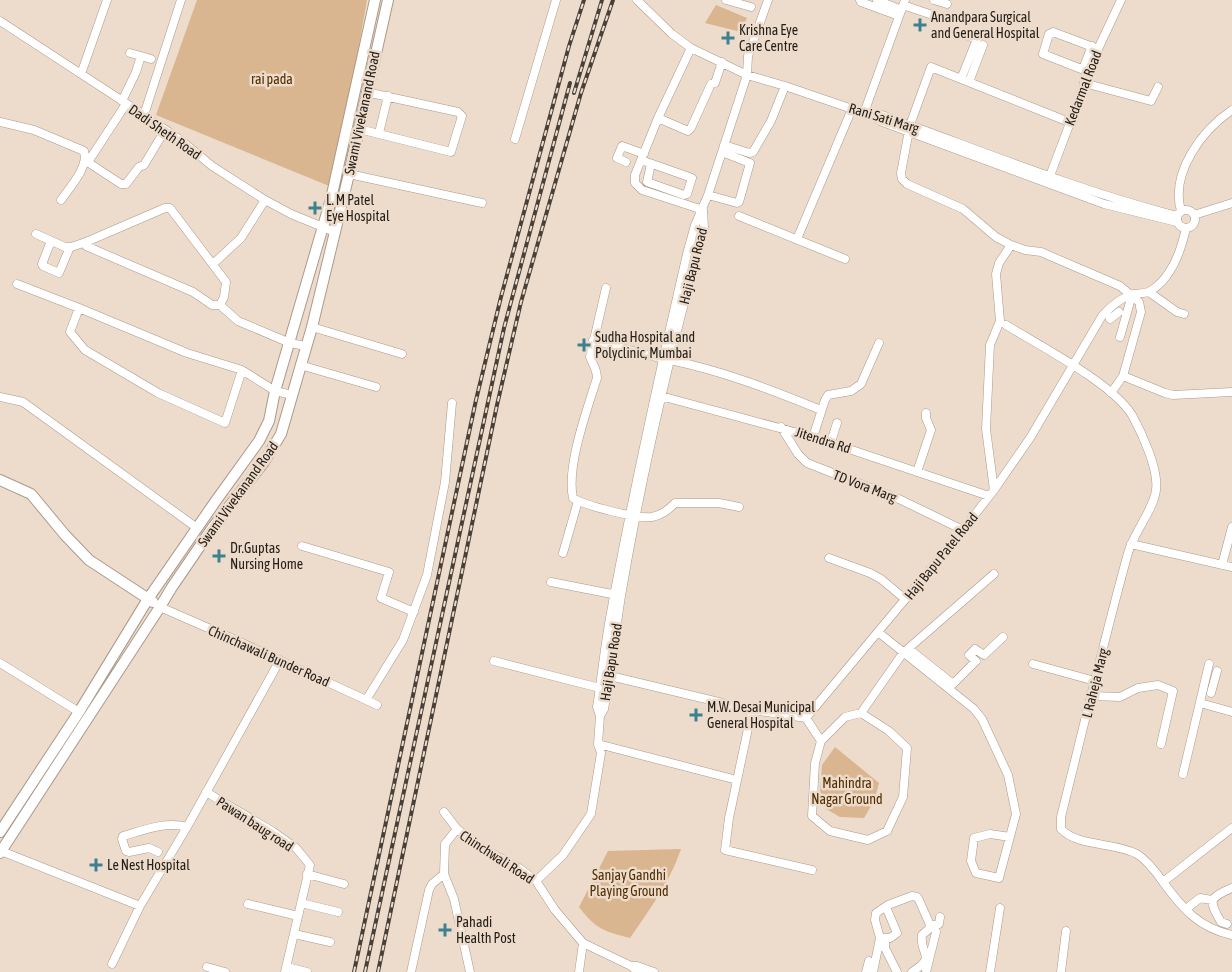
<svg xmlns="http://www.w3.org/2000/svg" width="1232" height="972" font-family="'Asap Condensed',sans-serif">
<rect width="100%" height="100%" fill="#eddccb"/>
<path fill="#d9b590" d="M197 0H367L334 188 156 115Z
M716 5 747 18 741 32 705 23Z
M835 747 879 783 874 801 864 818 840 817 826 809 820 796 822 765Z
M681 849C670 882 650 909 630 938 603 931 596 929 579 907L608 851Z"/>
<g fill="none" stroke-linecap="round" stroke-linejoin="round">
<g stroke="#ab9a8a" stroke-width="9">
<path id="minor" d="M637 0 672 34 691 48 747 75 785 86 864 113 882 115C980 150 1076 190 1177 216
M726 0 751 7
M860 0 861 2 899 16
M877 0 901 10
M934 0 947 4
M903 5 944 19
M0 21 144 115 182 141 212 166 265 200 291 214 335 232
M954 31 977 39 961 79
M691 48 658 118 635 175V183L642 190 703 210
M141 56 151 59
M1083 69 1092 46
M1089 72 1043 54 1049 34 1053 32 1098 49
M81 74 107 0
M969 82 983 45
M1084 83 1151 101 1158 87
M122 101 136 72 141 56 130 53
M126 104 90 159 89 163 121 184H126L139 167 144 165 165 130
M864 113 905 0
M144 115 181 0
M872 115 880 121 909 132 1104 204 1177 222
M658 118 688 131 691 128 711 84 715 83 722 62
M0 122 34 130 84 151C89 167 70 187 61 200
M1069 122 931 67 910 125 901 173 902 179 907 184 963 209 996 237 1011 245 1025 250 1041 252 1120 286 1139 302 1141 312 1123 376 1111 393
M359 129 451 152 462 116 458 112 366 92
M379 133 388 96
M515 139 556 0
M724 145 749 153 753 152 771 121 785 86
M641 160 692 178 687 194 684 195 647 182 651 164
M626 162 617 158 622 146 644 154
M349 174 482 203
M1048 181 1098 49 1121 0
M708 195 737 203 739 202 750 163 722 152
M1177 219a9 9 0 1 1 18 0a9 9 0 1 1-18 0Z
M703 210 704 227C671 349 642 472 621 596 615 634 611 671 604 709L600 716 597 707 598 701C602 673 605 646 610 618 632 496 659 375 687 254L695 225 708 195 747 75 748 56 768 0
M1181 211C1170 173 1202 130 1232 110
M1194 215 1232 203
M739 216 845 259
M36 234 65 247H71L86 242
M797 239 852 109
M51 241 42 264 43 266 59 273 70 247
M213 264 241 238 265 200
M17 284 79 308
M606 288 590 357C593 365 597 369 597 378 587 410 566 467 573 498 586 506 637 519 652 517 662 515 668 510 675 503H719L739 507
M1149 292 1177 312 1184 314
M220 305H212L193 292 86 246V242L165 208H170L226 282 224 297 220 305 238 321 290 343 306 346
M1110 319 1119 312
M1006 325C1040 346 1112 383 1132 415 1142 433 1159 470 1156 490 1154 509 1134 532 1128 553 1104 640 1083 729 1061 817V829C1078 847 1115 842 1137 854 1148 861 1156 872 1163 882 1183 909 1199 928 1232 935
M312 327 402 354
M1120 337 1132 295
M593 340 663 359
M670 360C723 371 772 390 821 410
M300 365 376 387
M242 370 225 423 158 393 85 350 70 332 79 308 187 353 242 370 275 391 292 395
M1123 376 1165 393 1173 395 1232 392
M657 395 813 437 989 496
M0 397 23 402 197 528
M781 427 798 454 807 463 899 499 963 530
M813 437 825 400 828 395 851 391 861 384 879 343
M831 442 837 423
M917 472 931 430 926 418V413
M994 490 986 429 990 345 1000 321 996 274 999 263 1011 245
M1131 544 1232 567
M302 546 389 572 381 598 414 612
M563 553 578 501
M829 558 870 573 881 579 905 599
M1222 565 1232 527
M551 582 617 595
M160 607 238 641 377 705
M878 632 974 709 982 719 1008 775 1016 814 999 878 976 873 971 861 974 838 990 834 1010 837
M909 649 953 684 976 661 969 655 975 649 984 655 1003 637
M494 661 600 688
M0 663 79 712
M1033 664 1095 681
M606 675 752 710 806 718 958 536 994 490 1030 438 1102 316C1110 307 1122 297 1134 294 1139 293 1145 294 1150 291 1171 279 1181 251 1186 228
M1211 693 1217 671
M1092 696 1120 697 1138 688 1158 685 1173 691 1161 744
M366 700 403 640 427 575 445 482 452 403
M1200 703 1232 712
M752 710 729 818 725 850 812 870
M861 713 889 731 907 748 903 797 887 831 868 840 830 831 812 816 815 763 821 741 845 717Z
M861 713 903 653 994 574
M806 718 821 741
M598 744 737 780
M1183 774 1209 664
M206 792 272 831 296 848 310 865 285 972
M444 812 457 829
M1 851 140 906
M158 852 149 848 129 852 126 851 122 839 123 836C144 830 166 821 187 827
M307 874 344 884
M536 881 563 855 591 814 601 753 598 744 600 716
M1163 882 1232 828
M301 903 338 912
M248 904 298 916
M1186 909 1200 898 1212 900
M1227 924 1221 922C1208 900 1209 898 1232 888
M930 925H937L939 924 940 917
M294 934 330 942
M880 938H890L897 933 886 907
M885 943V948L897 972
M112 964 140 906 187 827 280 660
M631 966H637L654 972
M207 967 225 972
M287 967 307 972
M411 972 429 890 432 884 444 874
M470 972 454 899 444 874 445 844 457 829 484 849 519 868 536 881 555 910 583 943 631 966 638 972
M579 972 583 943
M866 972 869 961
M873 972 880 938 875 920 876 913 888 905 912 896 917 897 919 900 930 925 929 929 922 935C919 956 938 955 912 972
M926 972 936 932
M990 972 1000 908
M1061 972 1066 931"/>
</g>
<g stroke="#ab9a8a" stroke-width="12">
<path id="major" d="M0 480 31 494 65 535 89 560 153 602
M0 832 79 712 148 599 215 502 259 441 269 421 275 391 331 199 375 0
M0 853 160 607 172 587 213 527 264 462 281 434 312 327 349 174 388 0"/>
</g>
<use href="#minor" stroke="#fff" stroke-width="8"/>
<use href="#major" stroke="#fff" stroke-width="10"/>
<g stroke="#494139" stroke-width="4">
<path id="rail" d="M574 93 602 0
M354 972 476 400 501 297 569 46 584 0
M365 972 504 328 570 83
M378 972 497 405 521 302 581 93 613 0"/>
</g>
<use href="#rail" stroke="#eddccb" stroke-width="2" stroke-dasharray="5.5" stroke-linecap="butt"/>
</g>
<g fill="#3d8090" stroke="#eddccb" stroke-width="2">
<path d="M917.5 17.5h5v5h5v5h-5v5h-5v-5h-5v-5h5z"/>
<path d="M725.5 30.5h5v5h5v5h-5v5h-5v-5h-5v-5h5z"/>
<path d="M312.5 200.5h5v5h5v5h-5v5h-5v-5h-5v-5h5z"/>
<path d="M581.5 337.5h5v5h5v5h-5v5h-5v-5h-5v-5h5z"/>
<path d="M216.5 548.5h5v5h5v5h-5v5h-5v-5h-5v-5h5z"/>
<path d="M693.5 707.5h5v5h5v5h-5v5h-5v-5h-5v-5h5z"/>
<path d="M93.5 857.5h5v5h5v5h-5v5h-5v-5h-5v-5h5z"/>
<path d="M442.5 922.5h5v5h5v5h-5v5h-5v-5h-5v-5h5z"/>
</g>
<g text-anchor="middle" stroke-width="5" stroke-linejoin="round" paint-order="stroke">
<g font-size="14" fill="#241e18" stroke="#eddccb" text-anchor="start">
<text x="931" y="22">Anandpara Surgical<tspan x="931" dy="16">and General Hospital</tspan></text>
<text x="739" y="35">Krishna Eye<tspan x="739" dy="16">Care Centre</tspan></text>
<text x="326" y="205">L. M Patel<tspan x="326" dy="16">Eye Hospital</tspan></text>
<text x="595" y="342">Sudha Hospital and<tspan x="595" dy="16">Polyclinic, Mumbai</tspan></text>
<text x="230" y="553">Dr.Guptas<tspan x="230" dy="16">Nursing Home</tspan></text>
<text x="707" y="712">M.W. Desai Municipal<tspan x="707" dy="16">General Hospital</tspan></text>
<text x="107" y="870">Le Nest Hospital</text>
<text x="456" y="927">Pahadi<tspan x="456" dy="16">Health Post</tspan></text>
</g>
<g font-size="14" fill="#512e00" stroke="#eddccb">
<text x="272" y="84">rai pada</text>
<text x="847" y="788">Mahindra<tspan x="847" dy="16">Nagar Ground</tspan></text>
<text x="629" y="880">Sanjay Gandhi<tspan x="629" dy="16">Playing Ground</tspan></text>
</g>
<g font-size="14" fill="#241e18" stroke="#eddccb">
<text transform="translate(1083 88) rotate(-69)" y="5">Kedarmal Road</text>
<text transform="translate(362 113) rotate(-78)" y="5">Swami Vivekanand Road</text>
<text transform="translate(884 118) rotate(17)" y="5">Rani Sati Marg</text>
<text transform="translate(165 132) rotate(35)" y="5">Dadi Sheth Road</text>
<text transform="translate(693 266) rotate(-76)" y="5">Haji Bapu Road</text>
<text transform="translate(823 440) rotate(18)" y="5">Jitendra Rd</text>
<text transform="translate(865 486) rotate(21)" y="5">TD Vora Marg</text>
<text transform="translate(238 494) rotate(-54)" y="5">Swami Vivekanand Road</text>
<text transform="translate(941 556) rotate(-51)" y="5">Haji Bapu Patel Road</text>
<text transform="translate(269 656) rotate(24)" y="5">Chinchawali Bunder Road</text>
<text transform="translate(611 662) rotate(-81)" y="5">Haji Bapu Road</text>
<text transform="translate(1095 683) rotate(-76)" y="5">L Raheja Marg</text>
<text transform="translate(255 824) rotate(33)" y="5">Pawan baug road</text>
<text transform="translate(497 857) rotate(33)" y="5">Chinchwali Road</text>
</g>
</g>
</svg>
